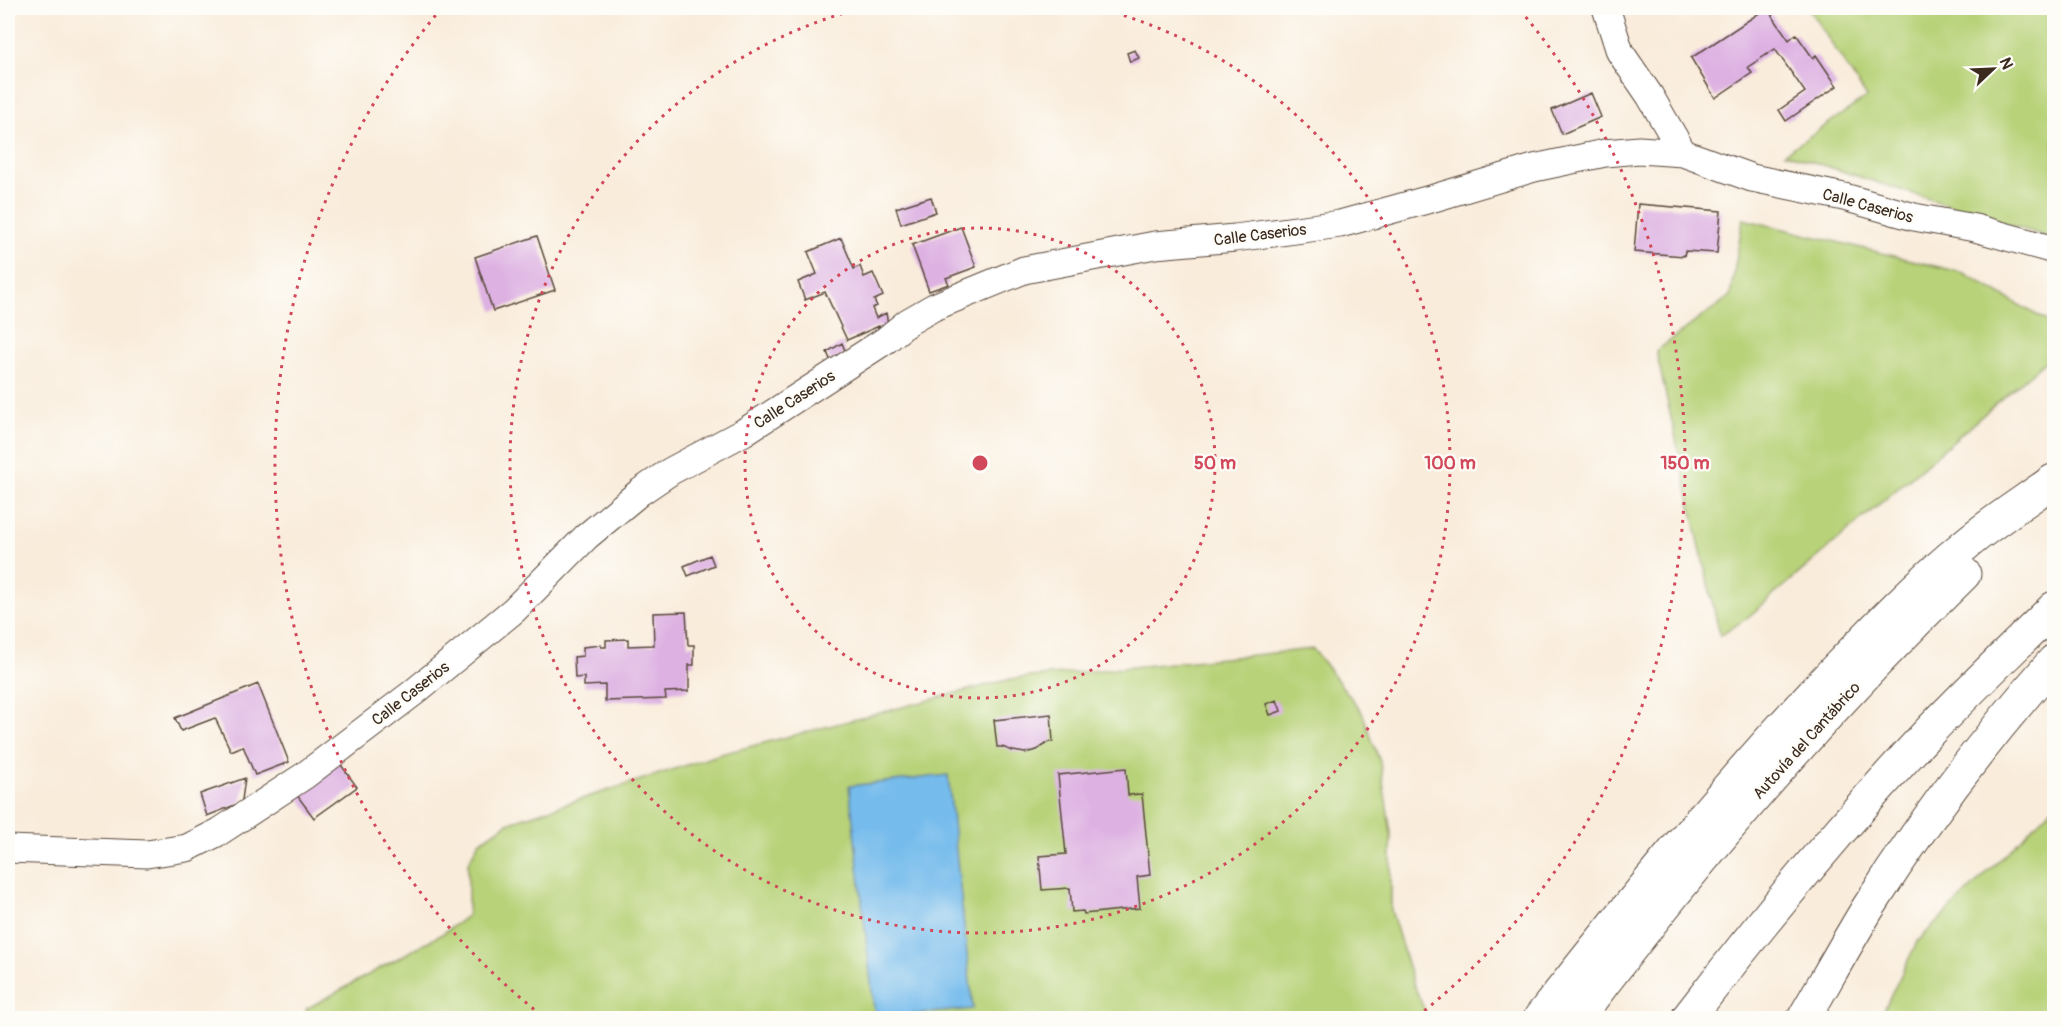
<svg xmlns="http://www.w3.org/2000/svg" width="2062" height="1026" font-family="Pangolin,sans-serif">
<rect width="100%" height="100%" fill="#fdfcf7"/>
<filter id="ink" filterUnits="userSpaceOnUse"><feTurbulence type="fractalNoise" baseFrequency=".0167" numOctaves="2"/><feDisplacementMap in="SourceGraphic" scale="12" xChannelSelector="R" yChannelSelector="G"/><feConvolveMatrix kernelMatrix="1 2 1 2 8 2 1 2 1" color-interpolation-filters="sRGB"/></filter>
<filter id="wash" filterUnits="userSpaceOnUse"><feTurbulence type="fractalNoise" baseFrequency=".008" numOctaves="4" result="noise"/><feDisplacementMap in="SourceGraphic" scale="24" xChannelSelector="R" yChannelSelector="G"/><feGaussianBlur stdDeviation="1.35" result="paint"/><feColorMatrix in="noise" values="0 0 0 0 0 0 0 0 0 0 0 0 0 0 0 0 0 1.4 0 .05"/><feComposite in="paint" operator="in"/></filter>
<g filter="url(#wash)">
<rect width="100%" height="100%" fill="#f9ecdb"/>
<path fill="#b7d278" stroke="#797e4b" stroke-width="1.5" d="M1808 8H2054V239L1785 153 1867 97Z
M1743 219 1964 273 2054 325V354L1747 618 1720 636 1656 351 1730 296Z
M1313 649 1362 712 1380 762 1391 833V910L1413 983 1428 1018H310L306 1009 442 934 468 915V863L479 842 510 822 721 754 1011 679Z
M2054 806V1018H1880L1917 942Z"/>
<path fill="#75bbec" stroke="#587285" stroke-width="1.5" d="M948 775 973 1009 875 1018 849 786Z"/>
<g id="blocks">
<path fill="#ddb1e2" d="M1767 8 1789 40 1796 34 1813 58 1816 55 1837 86 1786 121 1779 110 1805 92 1775 49 1748 67 1752 73 1715 98 1691 58Z
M1135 50 1139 58 1130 62 1127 53Z
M1591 93 1601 117 1562 134 1552 110Z
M931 197 936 212 901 224 896 208Z
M1638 204 1721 211 1717 253 1685 251 1684 256 1634 252Z
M961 227 976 267 946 278 949 284 929 291 912 245Z
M537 236 555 290 493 311 475 257Z
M841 238 854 269 860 266 864 277 873 273 883 296 874 300 877 306 872 308 876 318 886 313 888 324 881 329 879 326 847 340 825 292 805 300 798 282 817 274 808 252Z
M842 343 846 353 831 362 827 352Z
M710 555 714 565 688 576 684 566Z
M686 612 688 645H694V665H689V691L665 692 666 699 605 701V685L584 686V677L575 678 574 657 583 656V647L601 645V647H606V640L628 639V646L654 645 653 613Z
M258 684 289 762 255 775 243 746 231 751 215 718 181 731 175 718Z
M1277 700 1281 711 1270 715 1266 704Z
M1051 714 1053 742H1049L1037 750 1025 753 1013 751 1002 747H997L994 720Z
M336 758 357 787 314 818 293 790Z
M1126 768 1128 795 1142 794 1150 875 1137 877 1140 908 1084 914 1083 911 1072 912 1070 888 1042 890 1039 856 1066 854 1058 775Z
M245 778 242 800 240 803 207 816 200 794Z"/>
</g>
</g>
<g filter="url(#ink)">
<use href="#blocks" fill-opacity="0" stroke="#58473a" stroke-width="1.5"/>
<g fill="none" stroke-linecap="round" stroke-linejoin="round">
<g stroke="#58473a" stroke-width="29">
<path id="minor" d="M1606 8 1620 52 1650 96 1683 153
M8 849 147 854 187 848 219 832 304 776 413 693 514 610 586 537 640 492 671 471 744 432 886 340 908 322 934 307 1024 270 1155 245 1235 238 1340 224 1434 198 1534 168 1605 153 1639 150 1683 153 1752 178 1844 197 1914 217 1975 228 2054 250"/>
</g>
<g stroke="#58473a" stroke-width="35">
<path id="motorway" d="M1540 1018C1628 906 1718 795 1815 691 1863 641 1911 589 1965 545 1992 522 2024 502 2053 481
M1577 1018C1695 861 1823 711 1964 574
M1688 1018C1763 920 1843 824 1928 733 1969 690 2012 649 2054 608
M1804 1018C1825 982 1846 944 1868 908 1923 821 1986 738 2054 661"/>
</g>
<use href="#minor" stroke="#fff" stroke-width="27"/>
<use href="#motorway" stroke="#fff" stroke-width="33"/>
</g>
</g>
<g fill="none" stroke="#d1495b" stroke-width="3" stroke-dasharray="3 6">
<circle cx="980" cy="463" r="235"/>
<path d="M1098 8A470 470 0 1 1 862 8"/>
<path d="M541 1015A705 705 0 0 1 440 10M1520 10A705 705 0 0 1 1419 1015"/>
</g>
<g text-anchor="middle" stroke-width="4.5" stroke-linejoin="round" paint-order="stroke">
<g font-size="16" fill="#3b2a1e" stroke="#fdfcf7">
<text transform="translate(1868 205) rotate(15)" y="6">Calle Caserios</text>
<text transform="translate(1260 234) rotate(-7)" y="6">Calle Caserios</text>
<text transform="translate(794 399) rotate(-33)" y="6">Calle Caserios</text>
<text transform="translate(410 693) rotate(-38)" y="6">Calle Caserios</text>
<text transform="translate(1806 740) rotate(-48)" y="6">Autovía del Cantábrico</text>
</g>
</g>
<circle cx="980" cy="463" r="9" fill="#d1495b" stroke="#fdfcf7" stroke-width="3"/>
<g font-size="18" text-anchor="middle" font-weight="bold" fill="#d1495b" stroke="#fdfcf7" stroke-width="4.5" stroke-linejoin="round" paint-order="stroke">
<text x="1215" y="469">50 m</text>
<text x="1450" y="469">100 m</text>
<text x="1685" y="469">150 m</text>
</g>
<rect width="2062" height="1026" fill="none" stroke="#fdfcf7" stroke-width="30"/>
<g transform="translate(1993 69) rotate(67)" stroke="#fdfcf7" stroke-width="4.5" paint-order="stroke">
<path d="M0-4.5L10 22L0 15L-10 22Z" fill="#3b2a1e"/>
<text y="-9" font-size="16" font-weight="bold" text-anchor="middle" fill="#3b2a1e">N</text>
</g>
</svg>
